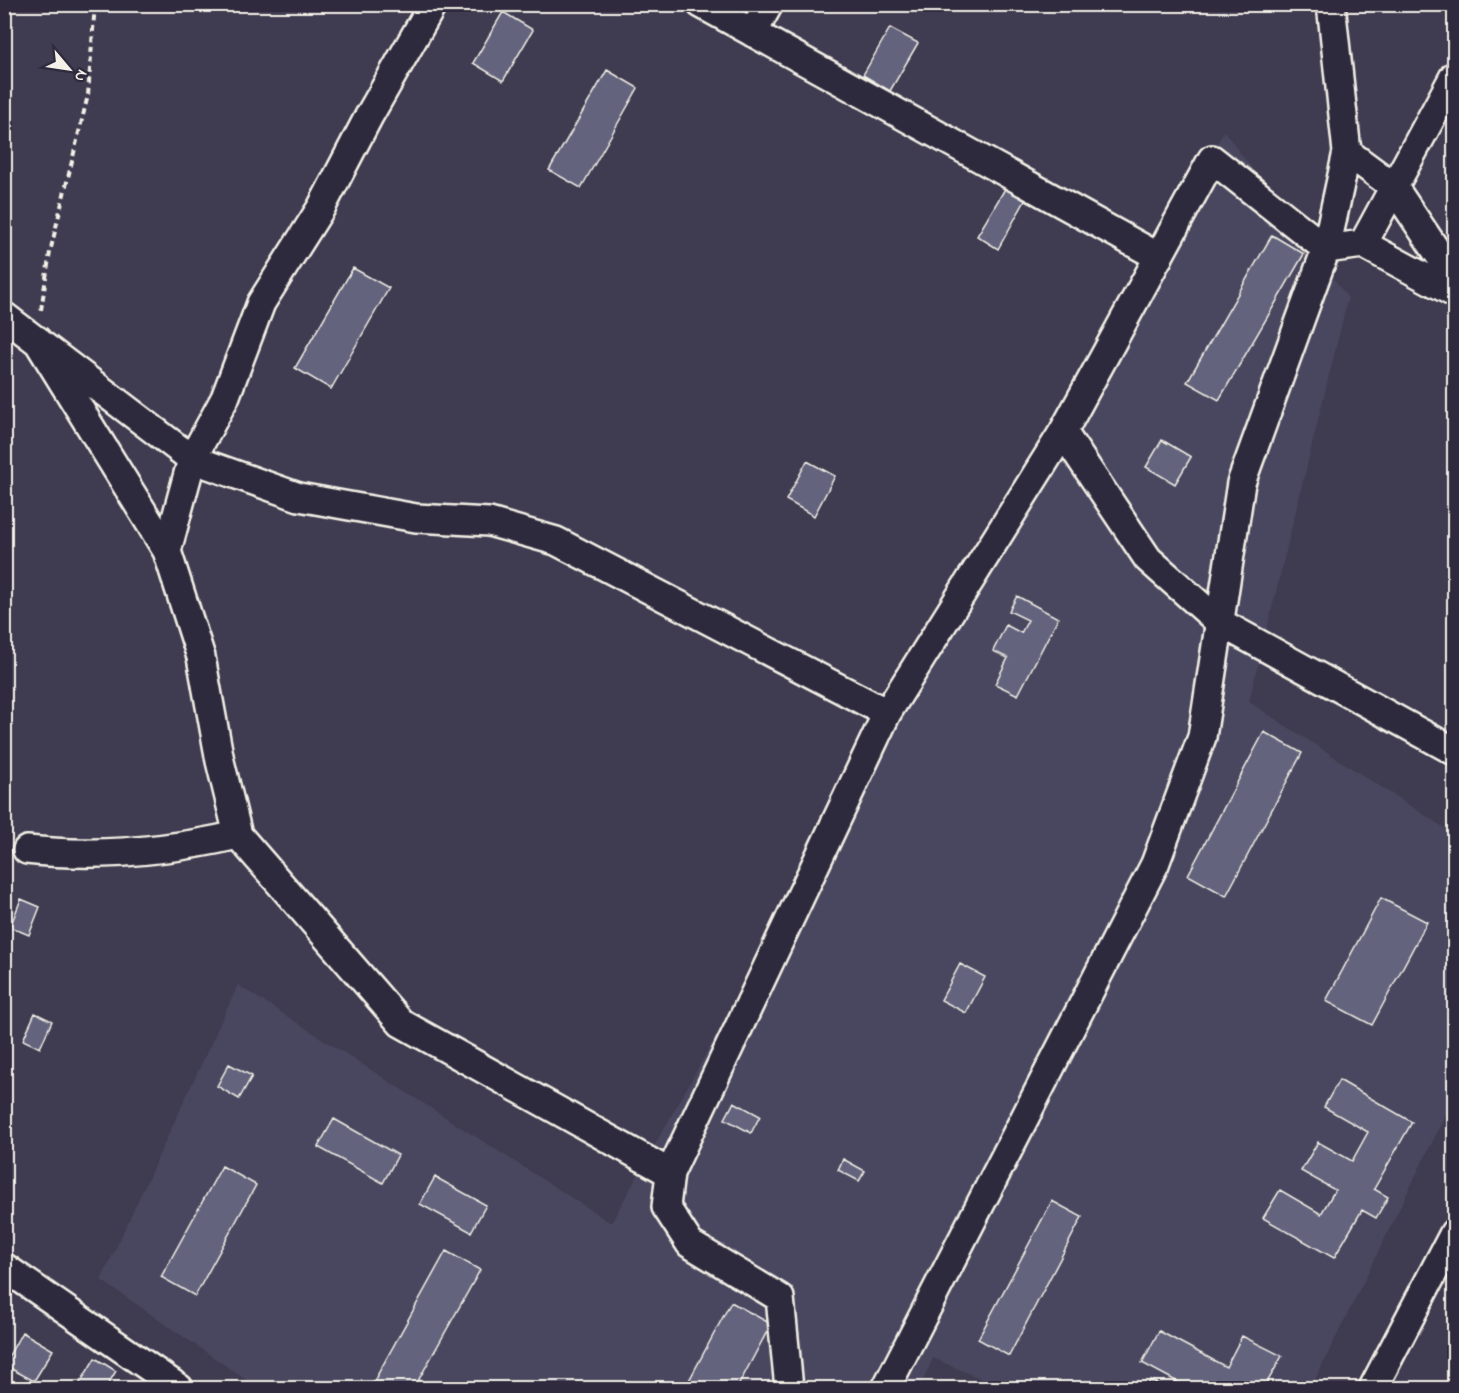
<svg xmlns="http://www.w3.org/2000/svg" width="1459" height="1393" font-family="'Indie Flower',sans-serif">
<rect width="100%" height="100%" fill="#3f3b50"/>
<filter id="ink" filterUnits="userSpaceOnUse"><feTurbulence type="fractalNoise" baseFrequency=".0167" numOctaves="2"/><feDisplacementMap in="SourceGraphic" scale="12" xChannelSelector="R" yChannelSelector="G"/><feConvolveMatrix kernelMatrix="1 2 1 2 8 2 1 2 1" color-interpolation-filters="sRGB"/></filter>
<g filter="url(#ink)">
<path fill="#4a475e" d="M1224 131 1348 298 1249 702 1454 834V1098L1311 1388H1002L933 1358 920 1388H258L101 1280 238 985 611 1223Z"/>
<path fill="#63647e" stroke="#f4f1e8" stroke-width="1.5" d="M503 12 533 30 503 81 473 63Z
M890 28 918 43 890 91 863 75Z
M607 70 638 88 581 188 549 170Z
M1006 187 1026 199 998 249 977 236Z
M1272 235 1304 254 1219 400 1187 382Z
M353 268 389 288 331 389 295 368Z
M1162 440 1191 457 1175 484 1146 467Z
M807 461 835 476 814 516 786 500Z
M1017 596 1058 618 1018 695 995 684 1008 658 993 651 1006 625 1021 633 1028 620 1009 611Z
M1264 732 1302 753 1226 896 1188 875Z
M1381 898 1427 922 1372 1025 1326 1001Z
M21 899 40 907 29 935 10 927Z
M960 964 985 977 966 1013 941 1000Z
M35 1013 52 1021 40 1048 23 1040Z
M229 1064 252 1076 239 1099 217 1086Z
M1339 1080 1412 1122 1374 1189 1388 1197 1376 1218 1362 1210 1334 1258 1263 1218 1280 1190 1321 1214 1335 1190 1301 1171 1318 1142 1352 1161 1368 1132 1324 1107Z
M734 1102 760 1116 751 1133 725 1119Z
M334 1119 398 1155 383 1183 318 1147Z
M843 1159 865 1171 859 1181 838 1170Z
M222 1166 256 1185 195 1296 161 1277Z
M435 1177 486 1205 471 1232 420 1204Z
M1052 1201 1082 1217 1009 1356 978 1339Z
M446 1251 480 1270 414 1388H382L373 1383Z
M731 1302 771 1324 737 1388H685Z
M1159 1331 1226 1367 1242 1336 1282 1356 1264 1388H1189L1142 1363Z
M22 1332 53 1350 34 1381 4 1365Z
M95 1358 116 1371 106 1388H77Z
M1150 1380 1167 1388H1146Z"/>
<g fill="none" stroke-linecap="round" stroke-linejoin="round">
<g stroke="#f4f1e8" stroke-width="32">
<path id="minor" d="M701 4 1159 257
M1331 4 1347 152 1393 186 1454 277
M753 33 769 4
M1363 244 1454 76
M4 316 192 459 299 497 416 518 489 522 556 541 887 713
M37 340 167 551 201 657 220 761 238 835 401 1023 670 1173
M1063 432 1148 559 1219 622 1454 751
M167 551 192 459 225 398 261 303 321 208 369 116 433 4
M27 850C99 858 168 851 238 835
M4 1267 179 1388
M789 1388 780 1298 690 1244 666 1207 670 1173 887 713 1063 432 1212 159 1326 249 1363 244 1454 293
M886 1388 1155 864 1202 737 1241 483 1326 249 1347 152
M1373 1388 1454 1233"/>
</g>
<path stroke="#f4f1e8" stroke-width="4" stroke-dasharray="6 4.5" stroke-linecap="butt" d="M41 310 50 252 88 95 95 4"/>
<use href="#minor" stroke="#2f2a3d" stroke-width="27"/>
</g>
</g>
<rect width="1459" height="1393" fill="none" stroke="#2f2a3d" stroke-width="24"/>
<rect x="12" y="12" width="1435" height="1369" fill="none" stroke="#f4f1e8" stroke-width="2" filter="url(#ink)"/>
<g transform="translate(69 69) rotate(119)" stroke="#2f2a3d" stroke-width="4.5" paint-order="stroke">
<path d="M0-4.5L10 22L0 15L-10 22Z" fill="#f4f1e8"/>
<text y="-9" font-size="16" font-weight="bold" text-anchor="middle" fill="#f4f1e8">N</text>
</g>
</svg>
